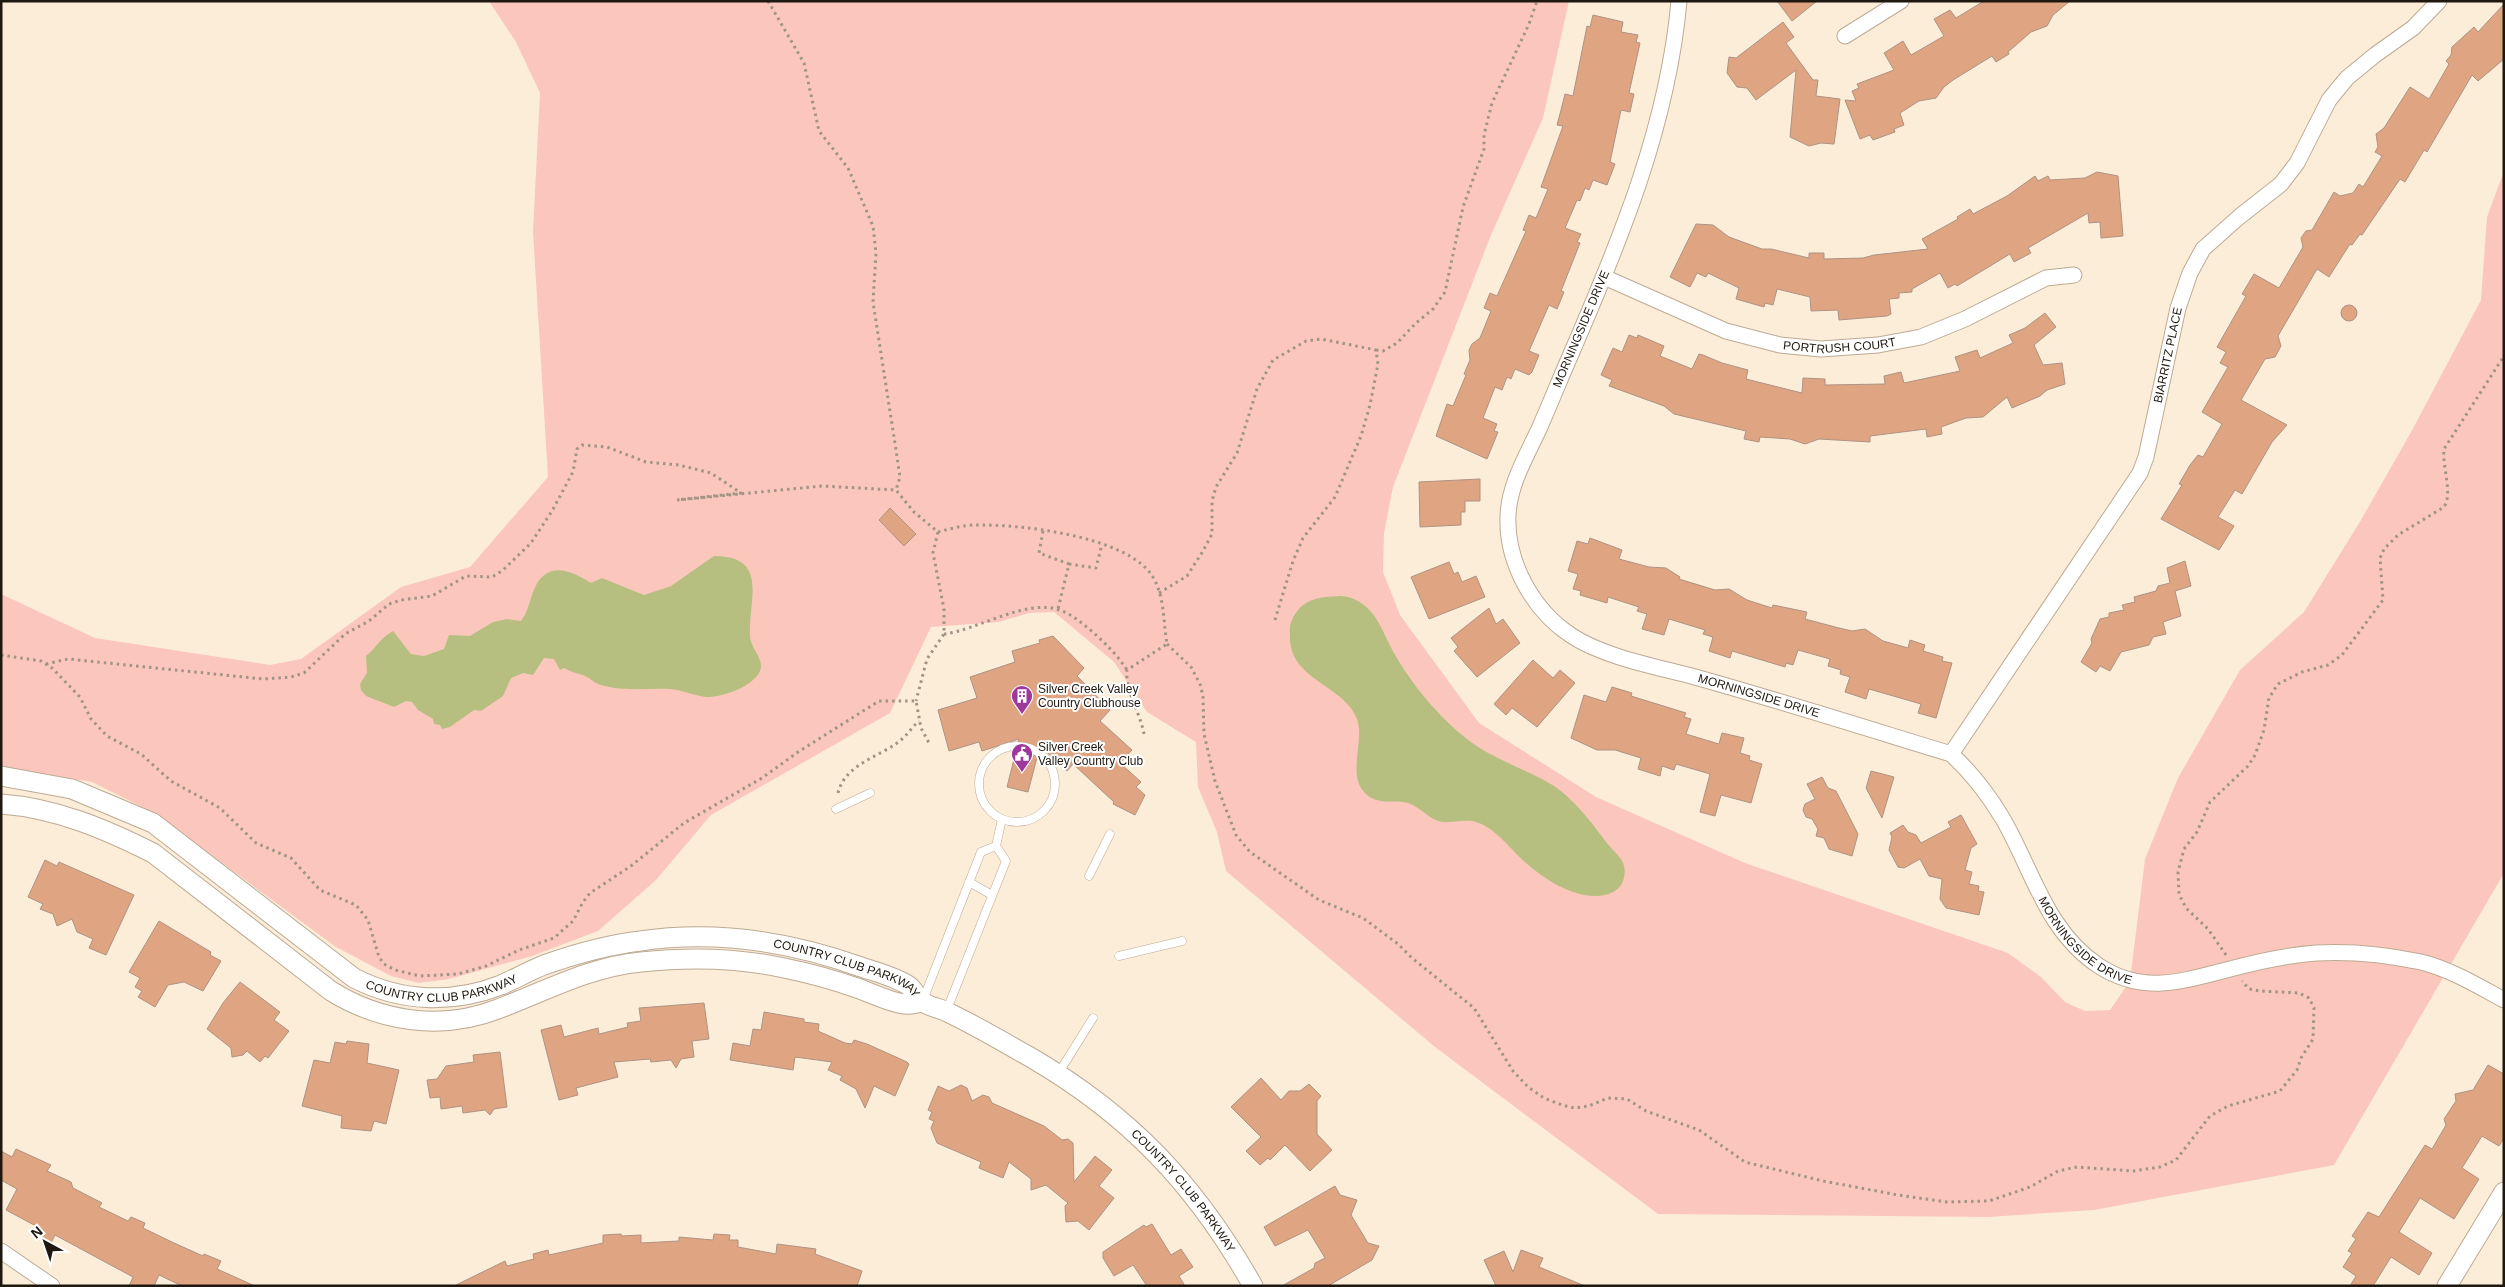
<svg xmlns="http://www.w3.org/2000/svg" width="2505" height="1287" font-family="Helvetica,sans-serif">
<rect width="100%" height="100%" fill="#fcedd9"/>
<path fill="#fbc7bd" d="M489 1H1569L1543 118 1491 235 1393 487 1384 533 1383 572 1400 615 1479 723 1596 797 1745 863 2008 953 2041 977 2065 1002 2085 1011 2110 1010 2130 981 2145 859 2178 778 2240 670 2304 612 2361 520 2410 434 2481 300 2487 217 2504 171V873L2334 1165 2094 1210 1988 1217 1658 1214 1435 1047 1226 871 1217 832 1198 787 1196 742 1147 712 1114 662 1054 612 1029 613 999 622 931 627 890 713 711 815 656 880 598 931 532 956 449 979 419 983 391 976 336 947 154 813 92 782 1 767V594L95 638 270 665 301 659 401 587 470 567 548 477 533 232 540 93 516 42Z"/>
<path fill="#b6bf80" d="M714 556C770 556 748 600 750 636 750 648 765 659 760 671 753 687 723 697 707 697 695 696 682 690 670 689 647 688 620 692 598 684 593 682 590 678 585 676 577 673 571 672 564 668L560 670 554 659 544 658 533 675 523 673 511 678 503 696 481 711 474 710 450 727 442 729 440 725 434 724 433 719 418 710 412 702 406 701 394 707 366 696 361 690 360 684 367 673 366 656C377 647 379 639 393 631L411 654 424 656 444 649 449 635 470 636 493 622 507 619 521 621C528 612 529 603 533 592 545 560 569 569 591 583L602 578 644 595 671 586Z
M1341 596C1354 597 1364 603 1373 614 1382 626 1387 641 1394 653 1412 685 1439 717 1467 739 1491 758 1523 768 1549 783 1572 796 1592 823 1607 843 1618 857 1629 861 1623 881 1620 889 1613 893 1605 895 1578 901 1545 880 1526 863 1511 850 1496 828 1476 822 1465 819 1453 823 1442 822 1429 820 1421 807 1408 803 1394 799 1379 806 1366 794 1346 776 1365 742 1357 719 1345 686 1291 680 1290 639 1290 632 1289 626 1292 620 1302 598 1319 597 1341 596Z"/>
<path fill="#dfa481" stroke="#ae9384" d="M1777 1H1817L1792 21Z
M1984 1H2070L2053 15 2047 26 2031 32 2008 52 2009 54 1996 62 1992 56 1953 80 1944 87 1936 98 1919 101 1900 113 1904 125 1894 129 1895 132 1873 140 1870 135 1860 139 1845 100 1856 101 1852 91 1859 88 1857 84 1894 70 1884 53 1903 41 1911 55 1944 36 1934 19 1950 10 1956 18Z
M2504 4V59L2478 81 2472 75 2427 152 2424 150 2405 182 2400 179 2362 235 2360 234 2352 245 2350 244 2329 277 2317 269 2278 336 2281 346 2275 357 2265 359 2241 400 2287 425 2272 442 2242 494 2235 490 2218 517 2234 526 2219 550 2161 519 2182 485 2179 484 2190 465 2198 455 2203 457 2222 424 2202 412 2228 367 2220 363 2226 352 2217 347 2246 296 2242 294 2254 274 2279 288 2303 247 2301 238 2306 231 2312 230 2334 192 2340 196 2353 193 2359 184 2363 187 2382 156 2375 152 2378 147 2376 134 2384 128 2410 87 2429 99 2449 64 2446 61 2451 55 2452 47 2474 27 2478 32Z
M1593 15 1623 22 1621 32 1638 35 1636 42 1640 43 1629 93 1634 94 1630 112 1621 110 1610 162 1615 164 1607 185 1593 180 1589 190 1585 188 1580 201 1577 200 1565 228 1581 234 1577 242 1580 243 1561 291 1564 292 1557 309 1549 305 1529 351 1539 355 1532 372 1529 375 1515 369 1511 379 1507 377 1502 390 1495 387 1483 418 1497 424 1494 431 1498 432 1487 459 1436 436 1447 404 1453 406 1466 375 1464 374 1470 360 1469 350 1472 344 1480 338 1491 311 1484 308 1490 293 1497 296 1526 231 1523 230 1529 215 1536 218 1548 189 1541 187 1563 126 1557 125 1561 110 1565 94 1573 96 1587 26 1590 27Z
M1783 22 1794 37 1786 43 1813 80H1818L1816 96 1840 99 1834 144 1821 143 1809 146 1790 137 1796 70 1756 100 1747 88 1737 87 1727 73 1729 57 1736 58Z
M2097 172 2118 176 2123 236 2101 238 2100 222 2089 223 2088 213 2028 248 2031 253 2014 262 2010 254 1957 286 1955 284 1948 288 1940 273 1912 289V292L1899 293V298L1889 299 1891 314 1887 316 1839 320 1838 310 1811 311 1810 297 1777 289 1773 305 1765 303 1764 307 1736 299 1739 288 1708 273 1706 277 1697 273 1690 287 1670 277 1696 224 1713 225 1729 237 1762 249H1771L1809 258V253H1824V259L1863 258 1874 255 1928 249 1922 239 1958 219 1957 217 1970 209 1973 214 2007 196 2035 176 2038 181 2048 176 2050 180 2085 178Z
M2341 313a8 8 0 1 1 16 0a8 8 0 1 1-16 0Z
M2045 313 2056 327 2034 345 2043 365 2062 363 2065 384 2047 390 2040 396 2012 408 2007 397 1983 417 1966 418 1941 427 1942 434 1927 437 1926 429 1870 436V442L1819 439 1805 444 1790 439 1760 437 1759 442 1744 439 1746 431 1674 414 1664 406 1609 386 1612 380 1601 375 1613 348 1622 352 1629 335 1637 338 1638 335 1664 346 1660 356 1692 369 1699 354 1703 355 1722 363 1748 370 1746 379 1802 393 1803 378 1825 379V385L1885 384 1884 376 1901 372 1904 383 1960 371 1955 357 1977 350 1980 358 2013 343 2009 335 2025 328Z
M1480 479V501H1465V512H1461V525L1420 527 1419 482Z
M890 508 916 534 904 546 879 520Z
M1590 538 1622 550 1619 559 1649 567 1666 568 1680 577 1679 579 1715 590 1729 589 1747 600 1772 608 1773 605 1807 612 1805 619 1839 628 1852 631 1865 629 1883 641 1908 648 1910 640 1925 645 1923 651 1943 657 1942 661 1952 663 1936 718 1918 713 1921 704 1869 689 1866 699 1845 692 1850 677 1840 674 1841 670 1828 666 1830 659 1798 650 1793 665 1786 663 1785 667 1732 651 1730 658 1709 651 1713 637 1703 634 1705 630 1669 619 1664 635 1642 629 1647 614 1637 611 1639 607 1608 597 1607 603 1580 595 1581 591 1573 589 1578 574 1568 571 1577 541 1588 544Z
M2185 561 2191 586 2175 591 2181 616 2163 622 2166 634 2153 637 2149 645 2121 652 2110 671 2100 666 2096 672 2081 662 2092 643 2091 639 2100 619 2109 617V613L2124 610 2122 605 2135 602 2134 597 2156 591 2158 586 2170 583 2167 568Z
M1449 562 1454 574 1458 572 1462 582 1476 576 1485 597 1429 619 1411 577Z
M1489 608 1496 624 1503 619 1520 643 1477 677 1454 651 1458 647 1451 638Z
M1053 636 1084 668 1077 676 1110 710 1100 721 1132 750 1120 763 1141 782 1136 787 1145 795 1135 815 1113 804 1114 802 1073 764 1067 771 1040 746 1028 792 1007 787 1019 739 982 751 979 742 949 751 938 710 977 698 970 677 1015 662 1012 651 1040 643 1039 640Z
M1533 660 1553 678 1560 670 1575 683 1537 727 1512 708 1506 715 1494 704Z
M1612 687 1632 693 1631 696 1686 713 1684 717 1691 719 1686 734 1719 744 1722 733 1744 738 1740 753 1750 756 1749 760 1762 764 1751 803 1721 795 1715 816 1700 812 1710 774 1676 764 1674 770 1662 766 1660 776 1638 769 1641 758 1615 750H1597L1571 738 1584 695 1606 702Z
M1871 771 1894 777 1882 818 1866 788Z
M1822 777 1828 788 1836 791 1858 834 1852 856 1829 849 1824 838 1816 836 1818 829 1812 819 1806 817 1803 810 1805 804 1815 799 1807 784Z
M1961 815 1977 844 1971 848 1965 870 1972 872 1969 884 1979 886 1978 891 1984 892 1979 915 1946 908 1940 899 1942 879 1929 876 1920 859 1904 868 1898 867 1889 850 1892 837 1890 833 1903 825 1908 832 1916 835 1921 843 1951 827 1948 822Z
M45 860 57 866 59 862 134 895 106 955 89 948 93 939 77 932 72 919 57 926 53 914 40 909 43 904 28 897Z
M159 921 211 952 210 955 221 961 203 991 184 982 168 985 155 1007 138 997 142 991 135 987 140 978 129 972Z
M240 982 280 1012 274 1020 289 1031 268 1058 265 1056 260 1062 247 1051 243 1055 232 1057 231 1048 207 1029 223 1003Z
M704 1003 709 1039 692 1041 694 1057 681 1059 676 1068 671 1060 651 1062 650 1059 614 1062 618 1077 576 1088 578 1095 559 1100 541 1030 561 1025 564 1037 598 1028 599 1034 628 1027 627 1023 641 1021 639 1008Z
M764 1012 804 1019V1022L819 1024 818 1031 845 1043 852 1044 854 1040 867 1044 907 1062 909 1064 895 1096 874 1086 865 1108 856 1089 840 1080 842 1076 828 1070 832 1062 795 1057 793 1070 730 1060 733 1043 750 1046 753 1029 761 1030Z
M347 1041 369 1044 367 1063 399 1070 386 1124 374 1121 371 1131 341 1128 342 1116 302 1106 314 1060 330 1063 335 1042 346 1044Z
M500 1052 507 1107 494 1109 490 1115 485 1110 463 1113 462 1106 441 1109 440 1097 430 1098 427 1080 437 1079 446 1066 474 1062 473 1055Z
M2488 1065 2504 1074V1138L2499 1146 2482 1136 2462 1168 2479 1179 2454 1219 2420 1198 2399 1232 2432 1253 2419 1275 2391 1257 2373 1286H2350L2356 1276 2343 1267 2352 1253 2348 1251 2356 1239 2352 1236 2368 1212 2379 1217 2425 1145 2432 1149 2446 1125 2444 1119 2456 1101 2455 1094 2473 1090Z
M1261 1078 1281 1100 1289 1091H1300L1309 1084 1321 1096 1317 1101V1134L1332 1150 1310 1171 1285 1145 1270 1160 1268 1158 1260 1165 1246 1151 1261 1137 1231 1107Z
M961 1085 967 1088 972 1101 983 1095 989 1097 992 1103 1044 1126 1062 1140 1068 1139 1073 1143 1074 1182 1095 1156 1112 1170 1099 1186 1114 1198 1089 1230 1078 1221 1066 1222 1065 1206 1068 1203 1046 1185 1031 1190V1179L1009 1162 1003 1178 979 1168 981 1162 937 1143 931 1128 934 1121 929 1119 932 1112 928 1110 938 1086 949 1091Z
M16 1149 51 1165 47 1171 71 1182 73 1188 102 1203 99 1207 128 1221 131 1217 145 1223 143 1228 174 1243 203 1256 204 1254 221 1261 217 1269 255 1286H182L159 1275 154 1286H129L133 1277 55 1235 51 1243 32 1233 36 1226 6 1210 17 1189 1 1180V1151L12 1157Z
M1335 1186 1340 1195 1357 1200 1351 1215 1368 1243 1379 1246 1372 1260 1328 1286H1282L1314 1268 1315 1263 1325 1258 1308 1230 1275 1246 1264 1227Z
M1152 1224 1171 1255 1181 1249 1193 1267 1179 1276 1185 1286H1147L1133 1265 1114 1276 1103 1258V1252L1144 1225 1146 1227Z
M621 1234 622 1236 641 1235V1243L679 1241V1237L713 1240 714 1234 730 1235 729 1240H738V1247L776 1254 777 1244 816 1249 815 1254 862 1271 857 1286H454L505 1261 507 1266 534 1259 533 1254 548 1250 549 1255 603 1243V1235Z
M1521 1250 1543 1258 1539 1267 1585 1286H1496L1484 1260 1504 1251 1513 1272Z"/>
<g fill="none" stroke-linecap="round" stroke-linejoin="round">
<g stroke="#bdaa93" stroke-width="9">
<path id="service" d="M979 784a38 38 0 1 1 76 0a38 38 0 1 1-76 0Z
M836 809 870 793
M1089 876 1110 834
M969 882 992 895
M1119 956 1182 941
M923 1000 981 852 996 846
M946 1012 1006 861 996 846 1002 819
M1058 1074 1093 1018"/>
</g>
<g stroke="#bdaa93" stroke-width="17">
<g id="minor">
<path id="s1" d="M1679 1C1668 125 1620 241 1571 354 1560 379 1550 404 1539 429 1526 457 1509 485 1508 516 1506 562 1533 611 1572 636 1604 657 1658 667 1695 677 1781 701 1866 728 1951 754 1972 773 1988 794 2003 819 2033 871 2046 931 2099 966 2145 996 2186 980 2234 968 2261 961 2288 955 2316 953 2350 951 2388 955 2421 962 2450 969 2478 986 2504 1000"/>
<path d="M1845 36 1901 1"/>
<path id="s2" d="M1604 277 1726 331 1780 345 1821 349 1878 345 1921 337 1965 319 2046 278 2074 275"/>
<path id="s3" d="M1951 754 2140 473 2146 457 2178 308 2190 273 2203 249 2239 217 2281 184 2297 163 2329 100 2347 78 2375 55 2413 28 2439 1"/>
<path d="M1 1251 52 1286"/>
</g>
</g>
<g stroke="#bdaa93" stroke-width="21">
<g id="tertiary">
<path id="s4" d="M1 776 72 789 153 823 354 978C401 1002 452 1004 501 985 515 979 529 971 544 965 575 954 607 945 640 941 716 930 789 941 861 967 876 972 896 977 909 986 915 991 917 998 923 1002 929 1007 940 1008 947 1012 975 1025 1003 1042 1030 1057 1130 1115 1196 1185 1253 1286"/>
<path d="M1 804C56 808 105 829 153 853L331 991C381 1022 442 1031 498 1009 546 991 589 967 641 962 688 957 738 958 784 968 809 973 834 980 857 988 872 993 888 1002 904 1004 910 1005 916 1003 922 1002"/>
<path d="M2447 1286 2504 1192"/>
</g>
</g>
<path stroke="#a09485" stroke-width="3" stroke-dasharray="2.5 4" stroke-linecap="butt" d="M768 1 804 63 819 131 848 168 873 226 876 253 873 302 896 450 900 477 896 490
M1376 350 1383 351 1397 343 1416 323 1433 309 1445 292 1463 207 1484 149V135L1492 103 1529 24 1537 1
M1043 531 1039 553 1069 564 1058 609
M938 532C950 529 963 525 975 525 1020 524 1128 536 1153 577 1165 598 1163 621 1167 644L1127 670C1125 691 1140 712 1144 734
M1069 564 1096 568 1102 544
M1159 593 1187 576 1203 551 1212 534V501L1216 487 1237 453 1257 389 1273 360 1306 341 1321 339 1376 350 1378 364 1370 405 1361 436 1335 497 1303 538 1293 561 1274 623
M944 634C977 630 1028 598 1059 610 1070 613 1079 621 1088 628 1103 641 1116 653 1127 670
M1167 644 1191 667 1200 684 1203 696 1204 734 1215 781 1236 835 1250 852 1319 900 1363 918 1398 944 1412 958 1474 1008 1513 1071 1528 1087 1544 1098 1562 1105 1574 1108 1589 1106 1608 1098 1627 1099 1646 1111 1699 1130 1745 1162 1823 1181 1898 1195 1947 1202 1989 1201 2030 1187 2058 1171 2077 1167 2133 1171 2160 1167 2176 1160 2210 1116 2228 1106 2280 1091 2297 1070 2301 1058 2313 1039 2314 1008 2309 998 2299 993 2260 991 2249 989 2242 981
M1 655 41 661 52 668 80 697 91 719 107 736 141 754 171 781 220 808 256 843 291 858 320 890 356 905 368 920 379 957 384 964 395 970 420 976 458 974 486 966 519 950 554 938 573 921 583 902 590 893 631 866 684 823 762 778 798 752 879 701H916L921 728 929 743
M46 664 68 659 263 679 291 677 304 673 345 634 369 621 389 604 401 600 432 596 466 576 492 577 502 571 531 543 552 511 573 472 577 449 582 445 607 447 646 462 679 465 711 473 741 493 677 500 822 486 896 490 914 512 938 532 933 553 944 609V634L927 659 916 701
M838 793C845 765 876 758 897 743 906 737 911 728 919 721
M2226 955 2208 929 2186 908 2179 894 2178 872 2184 849 2197 832 2210 802 2248 766 2255 755 2264 730 2269 698 2278 684 2302 672 2328 665 2342 655 2383 600 2380 558 2384 549 2398 535 2444 507C2453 493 2442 467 2444 449L2504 356"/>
<use href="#service" stroke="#fff" stroke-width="8"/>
<use href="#minor" stroke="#fff" stroke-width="15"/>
<use href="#tertiary" stroke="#fff" stroke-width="19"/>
</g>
<defs>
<g id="building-pin" transform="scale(1.125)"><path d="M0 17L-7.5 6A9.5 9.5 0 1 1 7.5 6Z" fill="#9d389d" stroke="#fff"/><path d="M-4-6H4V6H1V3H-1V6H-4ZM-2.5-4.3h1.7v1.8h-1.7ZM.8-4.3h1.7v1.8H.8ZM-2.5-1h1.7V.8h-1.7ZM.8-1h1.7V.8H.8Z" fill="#fff"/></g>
<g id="civic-pin" transform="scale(1.125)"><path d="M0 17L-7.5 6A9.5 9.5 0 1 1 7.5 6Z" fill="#9d389d" stroke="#fff"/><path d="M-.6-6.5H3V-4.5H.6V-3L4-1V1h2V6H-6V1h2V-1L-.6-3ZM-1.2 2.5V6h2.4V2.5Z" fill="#fff"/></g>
</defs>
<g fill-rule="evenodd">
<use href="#building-pin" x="1022" y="696"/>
<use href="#civic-pin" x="1022" y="754"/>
</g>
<g text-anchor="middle" stroke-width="4" stroke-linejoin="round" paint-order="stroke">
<g font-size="12" fill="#1f1810" stroke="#fff">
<text transform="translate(1581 329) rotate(-67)" y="4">MORNINGSIDE DRIVE</text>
<text dy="4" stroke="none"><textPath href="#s2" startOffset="249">PORTRUSH COURT</textPath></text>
<text dy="4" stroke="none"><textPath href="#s3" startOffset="460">BIARRITZ PLACE</textPath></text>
<text dy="4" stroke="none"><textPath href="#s1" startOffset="884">MORNINGSIDE DRIVE</textPath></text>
<text dy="4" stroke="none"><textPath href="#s1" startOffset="1319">MORNINGSIDE DRIVE</textPath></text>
<text dy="4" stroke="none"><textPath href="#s4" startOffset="924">COUNTRY CLUB PARKWAY</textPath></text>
<text dy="4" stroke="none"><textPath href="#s4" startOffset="505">COUNTRY CLUB PARKWAY</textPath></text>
<text dy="4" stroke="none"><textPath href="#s4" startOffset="1336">COUNTRY CLUB PARKWAY</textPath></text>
</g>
<g font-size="12" fill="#1f1810" stroke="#fff" text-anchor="start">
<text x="1038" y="693">Silver Creek Valley<tspan x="1038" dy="14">Country Clubhouse</tspan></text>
<text x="1038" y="751">Silver Creek<tspan x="1038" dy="14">Valley Country Club</tspan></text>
</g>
</g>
<rect width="2505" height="1287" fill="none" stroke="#1f1810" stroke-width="5"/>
<g transform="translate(45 1242) rotate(320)" stroke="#ffffff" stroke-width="4" paint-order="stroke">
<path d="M0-4L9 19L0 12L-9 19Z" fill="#1f1810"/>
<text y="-8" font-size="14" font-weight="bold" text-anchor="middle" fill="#1f1810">N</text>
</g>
</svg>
